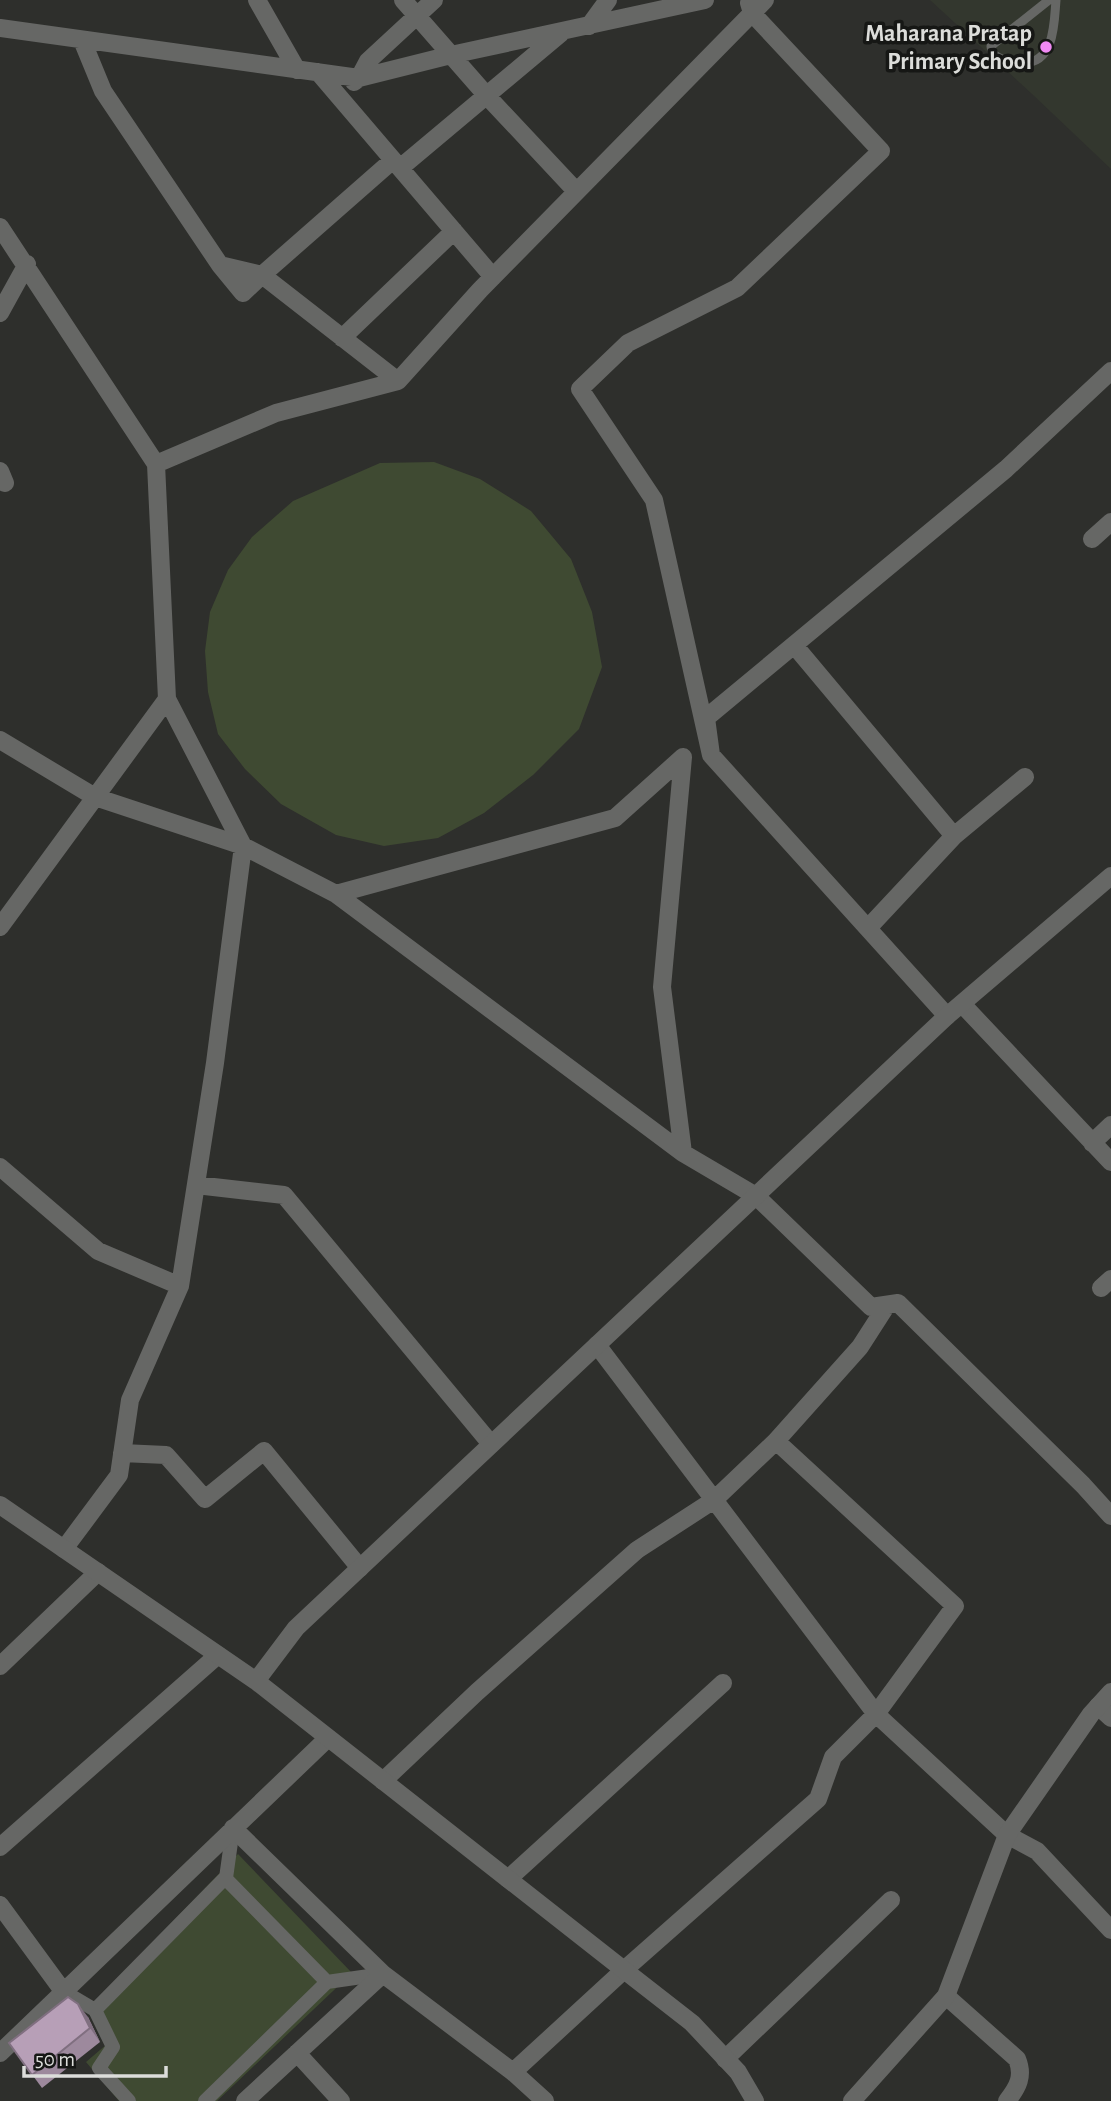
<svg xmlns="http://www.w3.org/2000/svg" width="1111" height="2101" font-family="'Alegreya Sans',sans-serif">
<rect width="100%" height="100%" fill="#2e2f2c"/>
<path fill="#33372e" d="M930 0H1111V169L1032 94Z"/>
<path fill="#3f4a32" d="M434 462 480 479 531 511 571 559 592 612 602 667 579 729 533 775 484 813 438 838 384 846 336 835 281 804 245 769 218 734 208 692 205 651 210 612 228 570 252 537 293 501 380 463Z
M238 1854 352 1973 217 2101H119L86 2062 107 2044 93 2004Z"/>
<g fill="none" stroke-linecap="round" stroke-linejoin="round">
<path stroke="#666765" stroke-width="9" d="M1049 0 991 46 992 53C1002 61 1012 64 1024 63 1055 62 1054 23 1056 0"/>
<path stroke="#666765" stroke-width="14" d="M226 1878 233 1828
M327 1982 383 1974
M63 1991 95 2010 113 2047 99 2068 129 2101
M95 2010 225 1878 327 1982 205 2101"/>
<path stroke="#666765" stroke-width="18" d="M257 0 297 70
M403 0 487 96 576 191
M589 26 608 0
M0 28 359 78 451 55 705 0
M82 40 103 91 220 265 243 293 262 275 398 381 480 290 765 0
M318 72 493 277
M354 82 359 78 368 61 434 0
M400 168 561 33
M0 227 156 464 167 699 0 927
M220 265 262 275 393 160
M0 313 27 264
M342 338 454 231
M156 464 276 413 398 381
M0 471 5 483
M1092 539 1111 522
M794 645 954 836 1025 777
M0 740 95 797 243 846 336 894 683 1153 756 1196 871 1307 898 1303 1083 1485 1111 1516
M711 755 654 500 580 389 628 343 737 288 881 151 752 13 749 3
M336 894 615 818 683 757 662 987 683 1153
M868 928 954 836
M962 1004 1111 1162
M947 1016 711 755 706 718 1006 469 1111 371
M1092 1143 1111 1125
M0 1167 98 1251 180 1286
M196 1185 284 1195 491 1444
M1101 1288 1111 1279
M597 1345 876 1714 1007 1835 1037 1851 1111 1930
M776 1441 860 1347 887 1305
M122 1453 166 1455 205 1499 264 1451 360 1568
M64 1549 119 1475 130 1400 180 1286 215 1063 243 846 167 699
M0 1666 98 1572
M1098 1706 1111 1718
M383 1781 477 1692 637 1550 714 1500 776 1441 955 1606 876 1714 833 1757 818 1799 624 1970 513 2072
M233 1828 383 1974 245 2101
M0 1847 218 1655
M508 1879 723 1683
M0 1905 63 1991
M383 1974 513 2072 545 2101
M946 1996 1017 2059C1024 2076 1018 2087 1007 2101
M0 2053 328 1738
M297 2053 341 2101
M725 2059 891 1900"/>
<path stroke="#666765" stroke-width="18" d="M0 1505 256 1681 624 1970 692 2023 738 2072 755 2101
M256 1681 296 1628 947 1016 1111 876
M852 2101 946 1996 1007 1835 1091 1714 1111 1692"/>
</g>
<path fill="#9d899d" d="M88 2017 100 2042 42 2088 9 2043Z"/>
<path fill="#806f80" d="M78 2004 88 2017 100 2042 90 2028Z"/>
<path fill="#b79fb7" stroke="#806f80" stroke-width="2" d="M68 1997 78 2004 90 2028 32 2075 9 2043Z"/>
<circle fill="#f18af4" stroke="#161715" stroke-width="2.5" cx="1046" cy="47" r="7"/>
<g text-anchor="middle" stroke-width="7" stroke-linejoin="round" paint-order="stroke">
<g font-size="24" font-weight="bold" fill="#dcddda" stroke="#161715" text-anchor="end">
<text x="1032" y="41">Maharana Pratap<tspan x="1032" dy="28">Primary School</tspan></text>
</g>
</g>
<path d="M24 2066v10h142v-10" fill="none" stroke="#dcddda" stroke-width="3.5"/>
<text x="35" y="2066" font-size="21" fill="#dcddda" stroke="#161715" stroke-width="5" paint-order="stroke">50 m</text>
</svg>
